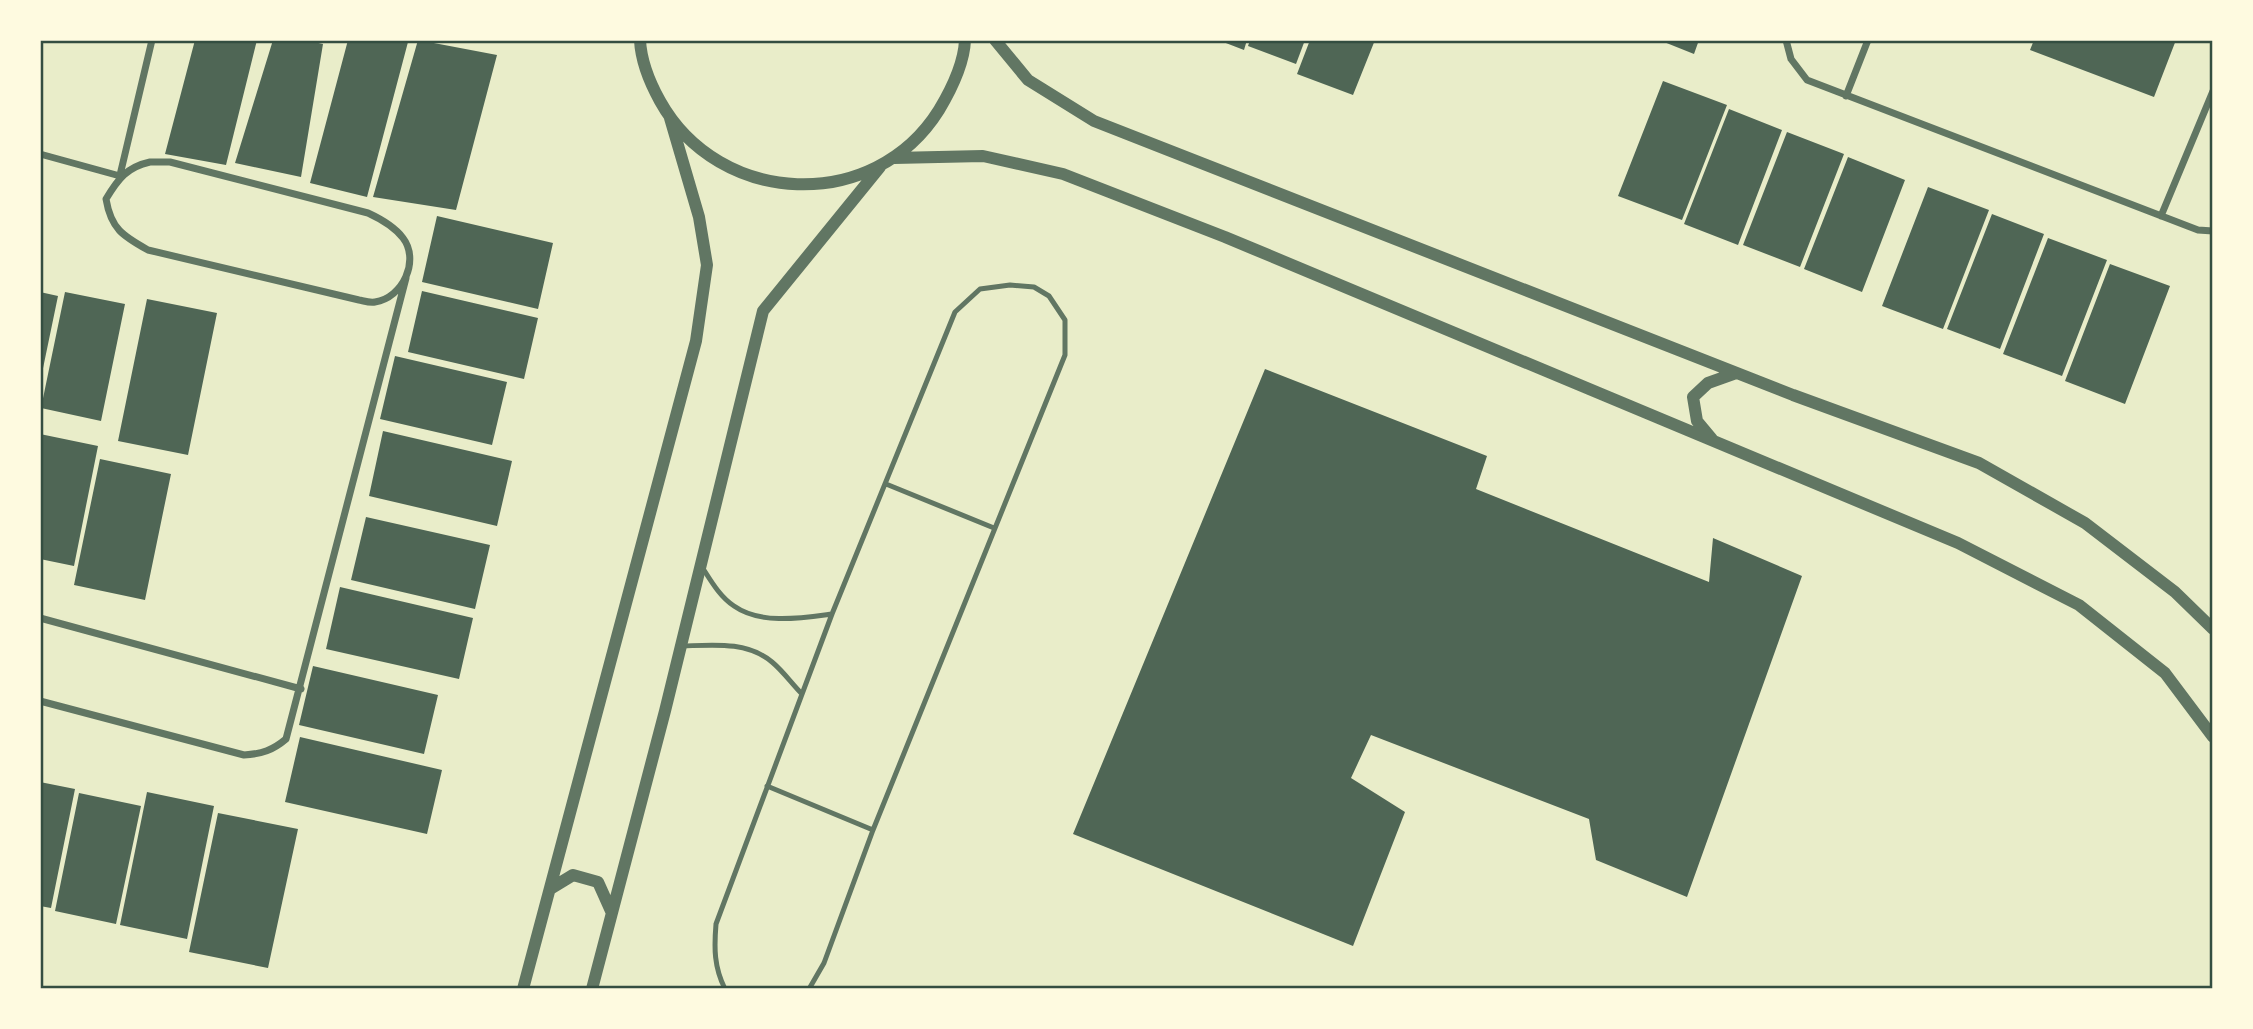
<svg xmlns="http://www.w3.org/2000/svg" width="2253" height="1029" font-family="'Source Sans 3',sans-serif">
<rect width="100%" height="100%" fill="#e9edc9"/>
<path fill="#4f6655" d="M195 40H257L226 165 165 154Z
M273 40H305L323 44 301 177 235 163Z
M348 40 408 42 367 197 310 183Z
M418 40 497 55 456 210 373 197Z
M1218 40H1247L1244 50Z
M1250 40H1305L1296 64 1248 46Z
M1310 40H1375L1353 95 1297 74Z
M1659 40H1699L1694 54Z
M2034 40H2176L2154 97 2030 50Z
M1663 81 1727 105 1682 220 1618 196Z
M1729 109 1782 130 1738 245 1684 224Z
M1787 132 1844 154 1800 267 1743 245Z
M1848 157 1905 180 1862 292 1804 269Z
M1928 187 1989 210 1943 329 1882 306Z
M1992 214 2044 234 2000 349 1947 329Z
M437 216 553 243 538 309 422 282Z
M2048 238 2107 260 2062 376 2003 354Z
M2110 264 2170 286 2125 404 2065 381Z
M422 291 538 318 524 379 408 352Z
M40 292 58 296 41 378H40Z
M65 292 125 304 101 421 41 408Z
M147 299 217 313 188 455 118 441Z
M395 356 507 382 492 445 380 419Z
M1265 369 1487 456 1476 489 1709 582 1713 538 1802 576 1687 897 1596 860 1589 819 1371 735 1351 778 1405 812 1353 946 1073 834Z
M383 431 512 461 497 526 369 496Z
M40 434 98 446 74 566 40 559Z
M100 459 171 474 145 600 74 585Z
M366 517 490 545 475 609 351 580Z
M340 587 473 618 459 679 326 649Z
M313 666 438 695 424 754 299 725Z
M300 737 442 770 427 834 285 802Z
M40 782 75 789 51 908 40 906Z
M147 792 214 806 187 939 120 925Z
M79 793 141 806 116 924 55 911Z
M218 813 298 829 268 968 189 952Z"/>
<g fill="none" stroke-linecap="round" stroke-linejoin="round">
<path stroke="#617663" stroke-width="5" d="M886 484 994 528
M702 567C711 581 720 597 734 606 761 625 802 618 832 614
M683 646C713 645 747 641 772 662 783 671 792 684 802 694
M767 786 873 830
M725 989C714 967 714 948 716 924L832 614 955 312 980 289 1010 285 1034 287 1049 296 1065 320V355L873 830 824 963 809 989"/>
<path stroke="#617663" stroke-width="7" d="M1786 40 1791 59 1807 80 2198 230 2213 231
M1846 96 1868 40
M40 154 120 176
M150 162H170L368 213C381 219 394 226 403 238 420 260 403 298 375 302 370 303 364 301 359 300L148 250C123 236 111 229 106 199 118 179 127 167 150 162Z
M120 175 152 40
M2161 216 2213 91
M40 618 301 689
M40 701 244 755C262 754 273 750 286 739L406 278"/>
<path stroke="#617663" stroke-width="12" d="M640 40C641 61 650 83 660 101 719 207 874 214 939 110 951 90 964 64 965 40
M995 40 1028 80 1094 121 1793 395 1979 463 2085 523 2175 592 2213 629
M894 158 983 156 1063 174 1225 237 1958 543 2079 605 2165 673 2213 737
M1712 439 1697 421 1693 397 1708 383 1736 373
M550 889 573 875 598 882 611 911
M523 989 696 341 707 265 699 217 670 118
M592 989 665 711 763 311 880 167"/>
</g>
<rect width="2253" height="1029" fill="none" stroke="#fefae0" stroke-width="84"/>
<rect x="42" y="42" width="2169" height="945" fill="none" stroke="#344e41" stroke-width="2.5"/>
</svg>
